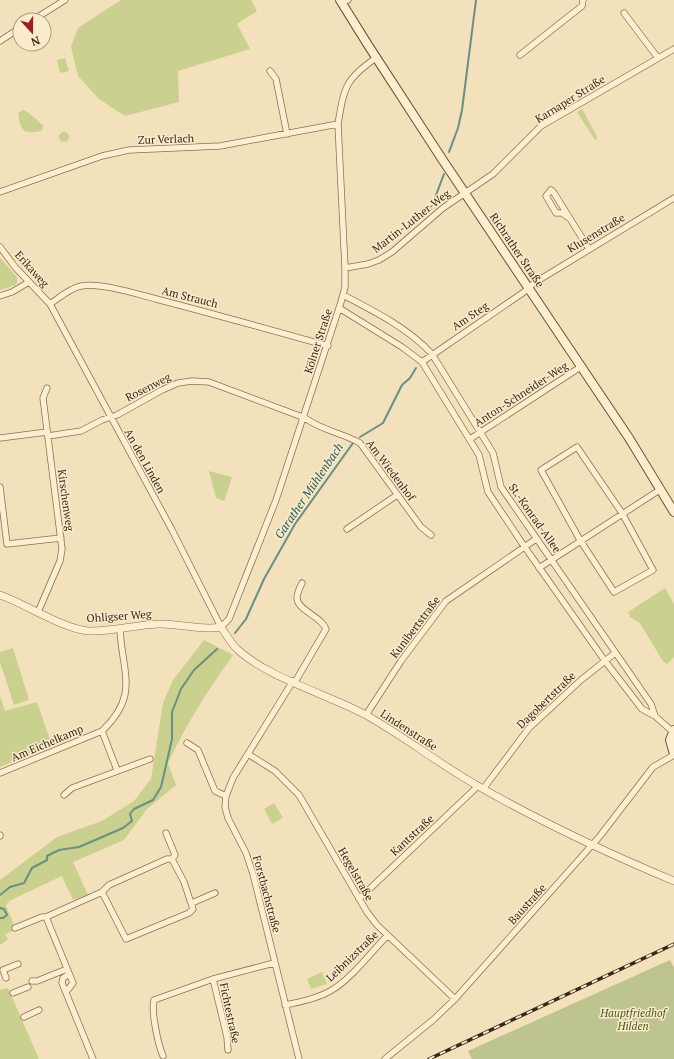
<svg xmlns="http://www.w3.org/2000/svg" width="674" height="1059" font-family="'PT Serif',serif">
<rect width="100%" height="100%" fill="#f2e1bb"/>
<path fill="#cad18e" d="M121 0H251L257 11 237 24 250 49 178 71 179 102 125 116 99 99 78 76 71 47 78 28Z
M65 58 69 71 60 73 57 60Z
M582 109 597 136V139L595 140 577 112Z
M23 110C31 113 36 120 43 125L42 131C23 134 21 132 18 113Z
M59 137a5 5 0 1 1 10 0a5 5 0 1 1-10 0Z
M0 258 17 277V283L15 285 0 290Z
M209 471 232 477 224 501 216 498Z
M665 588 674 604V657L667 664 662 660 640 623 630 617 628 612Z
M204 640 233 655C208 690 186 725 168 763L176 785 147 809 124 840 73 862 88 895 73 900 62 876 9 901 6 905 16 930 5 934 8 939 0 945V880L57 837 102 821 134 801 151 779 163 703 173 680Z
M13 648 29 700 14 705 0 662V652Z
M0 696 5 711 37 702 52 746 0 767Z
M274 803 283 818 272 824 264 809Z
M322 972 327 984 311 989 307 979Z
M8 988 39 1059H0V990Z"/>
<path fill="#bec48f" d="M670 960 674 968V1059H472L468 1051Z"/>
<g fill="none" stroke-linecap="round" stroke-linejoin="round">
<path stroke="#679086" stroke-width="2" d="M449 152 458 128 462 110 476 0
M430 211 444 174
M360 437 383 423 402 385 410 378 416 368
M235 633 246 619 264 579 295 524 353 443
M0 895 10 887 24 883 32 868 47 860V856L59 850 79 847 123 828 132 821 130 814 134 809 153 800 161 787 172 739V712L181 689 194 670 217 649
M0 908 4 909 7 915 3 918H0"/>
<g stroke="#8b7053" stroke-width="7">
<path id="minor" d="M342 2 348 0
M624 13 658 58
M33 20 65 0
M0 41 20 28
M520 55 582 6 583 0
M270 71 276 79 287 134
M0 192 102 156 129 150 220 146 338 124
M569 218 562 213H556L546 196 551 190 554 193 589 249
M0 247 15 267 50 304 172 530 221 627 229 619 276 500 341 302 345 287V268L338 124C344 88 345 79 376 58
M345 268 368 264 379 260 392 252 443 208 493 174 541 126 674 49
M343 295C374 311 408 328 432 354L493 453 501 487 651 704 655 716
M0 296 12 292 29 282
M50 304C59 298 70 288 81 286 99 282 137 294 156 299 214 314 271 330 328 346
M339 308 402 347 422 362 479 455 488 492 524 546 605 661 642 709 655 716 673 732
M422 362 524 292 534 283 674 198
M48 436 81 431 102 420 117 415 162 390 178 383 192 381 209 382 305 418C321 430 342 433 360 443L421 527 431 535
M0 438 47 432
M470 439 582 366
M577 447 622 513 653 570 614 592 580 540 541 470Z
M0 487 7 544 61 538
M347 529 397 495
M539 568 661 489
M38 612 60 561 62 549 43 398 47 388
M293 681 233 778 226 796 225 807 228 818 246 853 253 874 299 1059
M295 682 326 629C322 617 297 610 297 598 297 593 300 587 302 583
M366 715 401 661 446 601 536 539
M102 731 117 770
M187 743 198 750 215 791 226 796
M248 754 275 771 299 795 367 912 377 925 455 999
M0 773 102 731C140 695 122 673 120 629
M483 789 529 728 581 680 615 653
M64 795 72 788 150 759
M166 833 175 855 172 859
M0 835V836
M359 899 478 786
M192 903 215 893
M15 928 42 917H46
M69 974 63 978 62 983 93 1059
M6 978 3 970 18 964
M213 979 227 1037 228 1050
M32 981H37L67 969
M66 992 73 983 46 917 102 892 109 885 167 859H172L184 882 193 909 189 913 126 939 102 892
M13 993 28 987
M285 1005C301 1002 319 998 332 990 352 978 371 952 387 936
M24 1017 39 1010
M163 1056C158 1044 151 1012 154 1000L213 979 274 963
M385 1059 433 1020 455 999 600 836 653 767 674 755"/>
</g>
<g stroke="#8b7053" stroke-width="8">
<path id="tertiary" d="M0 595C26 604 61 628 88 631 111 632 134 625 158 624 179 623 200 631 221 627 226 635 231 643 237 649 268 678 327 694 366 715 405 737 439 764 478 786 541 822 607 853 674 881"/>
</g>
<g stroke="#6c5137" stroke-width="10">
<path id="secondary" d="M340 0 368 45 442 159 629 438 674 512
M674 730 670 740 674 754"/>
</g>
<use href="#minor" stroke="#fceecf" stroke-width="5.5"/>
<use href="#tertiary" stroke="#fceecf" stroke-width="7"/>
<use href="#secondary" stroke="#fceecf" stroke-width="8"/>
<g stroke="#38281a" stroke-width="3.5">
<path id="rail" d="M429 1059 674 944"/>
</g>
<use href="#rail" stroke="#f9ebcb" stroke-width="2" stroke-dasharray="6" stroke-linecap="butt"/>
</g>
<g text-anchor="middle" stroke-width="3" stroke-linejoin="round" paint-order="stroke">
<g font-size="11" fill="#38281a" stroke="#f9ebcb">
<text transform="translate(570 99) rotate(-32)" y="4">Karnaper Straße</text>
<text transform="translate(166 139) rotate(-2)" y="4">Zur Verlach</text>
<text transform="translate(411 221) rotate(-38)" y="4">Martin-Luther-Weg</text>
<text transform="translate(596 233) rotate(-31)" y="4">Klusenstraße</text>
<text transform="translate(517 250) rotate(56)" y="4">Richrather Straße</text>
<text transform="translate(32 269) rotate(48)" y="4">Erikaweg</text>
<text transform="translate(190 297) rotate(14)" y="4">Am Strauch</text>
<text transform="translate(470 316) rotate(-34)" y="4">Am Steg</text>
<text transform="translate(318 341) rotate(-72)" y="4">Kölner Straße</text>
<text transform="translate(148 387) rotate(-27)" y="4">Rosenweg</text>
<text transform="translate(521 394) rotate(-33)" y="4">Anton-Schneider-Weg</text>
<text transform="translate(145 461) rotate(61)" y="4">An den Linden</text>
<text transform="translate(391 470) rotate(53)" y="4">Am Wiedenhof</text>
<text transform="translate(66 500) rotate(82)" y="4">Kirschenweg</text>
<text transform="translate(535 518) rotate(55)" y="4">St.-Konrad-Allee</text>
<text transform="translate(119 616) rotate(-4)" y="4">Ohligser Weg</text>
<text transform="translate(415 627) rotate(-53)" y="4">Kunibertstraße</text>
<text transform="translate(546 700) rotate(-44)" y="4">Dagobertstraße</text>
<text transform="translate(409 730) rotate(33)" y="4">Lindenstraße</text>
<text transform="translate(47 743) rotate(-23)" y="4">Am Eichelkamp</text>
<text transform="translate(412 835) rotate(-43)" y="4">Kantstraße</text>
<text transform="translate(356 874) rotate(60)" y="4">Hegelstraße</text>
<text transform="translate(267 894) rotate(75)" y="4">Forstbachstraße</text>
<text transform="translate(527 904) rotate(-48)" y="4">Baustraße</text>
<text transform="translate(352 956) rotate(-44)" y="4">Leibnizstraße</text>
<text transform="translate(230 1013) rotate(78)" y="4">Fichtestraße</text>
</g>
<g font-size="11" font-style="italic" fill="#49571e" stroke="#f9ebcb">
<text x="633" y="1017">Hauptfriedhof<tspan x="633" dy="13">Hilden</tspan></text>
</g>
<g font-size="12" font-style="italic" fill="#275a56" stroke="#f9ebcb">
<text transform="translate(309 491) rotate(-56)" y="4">Garather Mühlenbach</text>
</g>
</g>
<g transform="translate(32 32) rotate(159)"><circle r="19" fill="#f9ebcb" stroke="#ac9d84"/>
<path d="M0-3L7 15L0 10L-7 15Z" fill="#a01d20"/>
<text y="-6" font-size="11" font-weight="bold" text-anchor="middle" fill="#38281a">N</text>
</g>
</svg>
